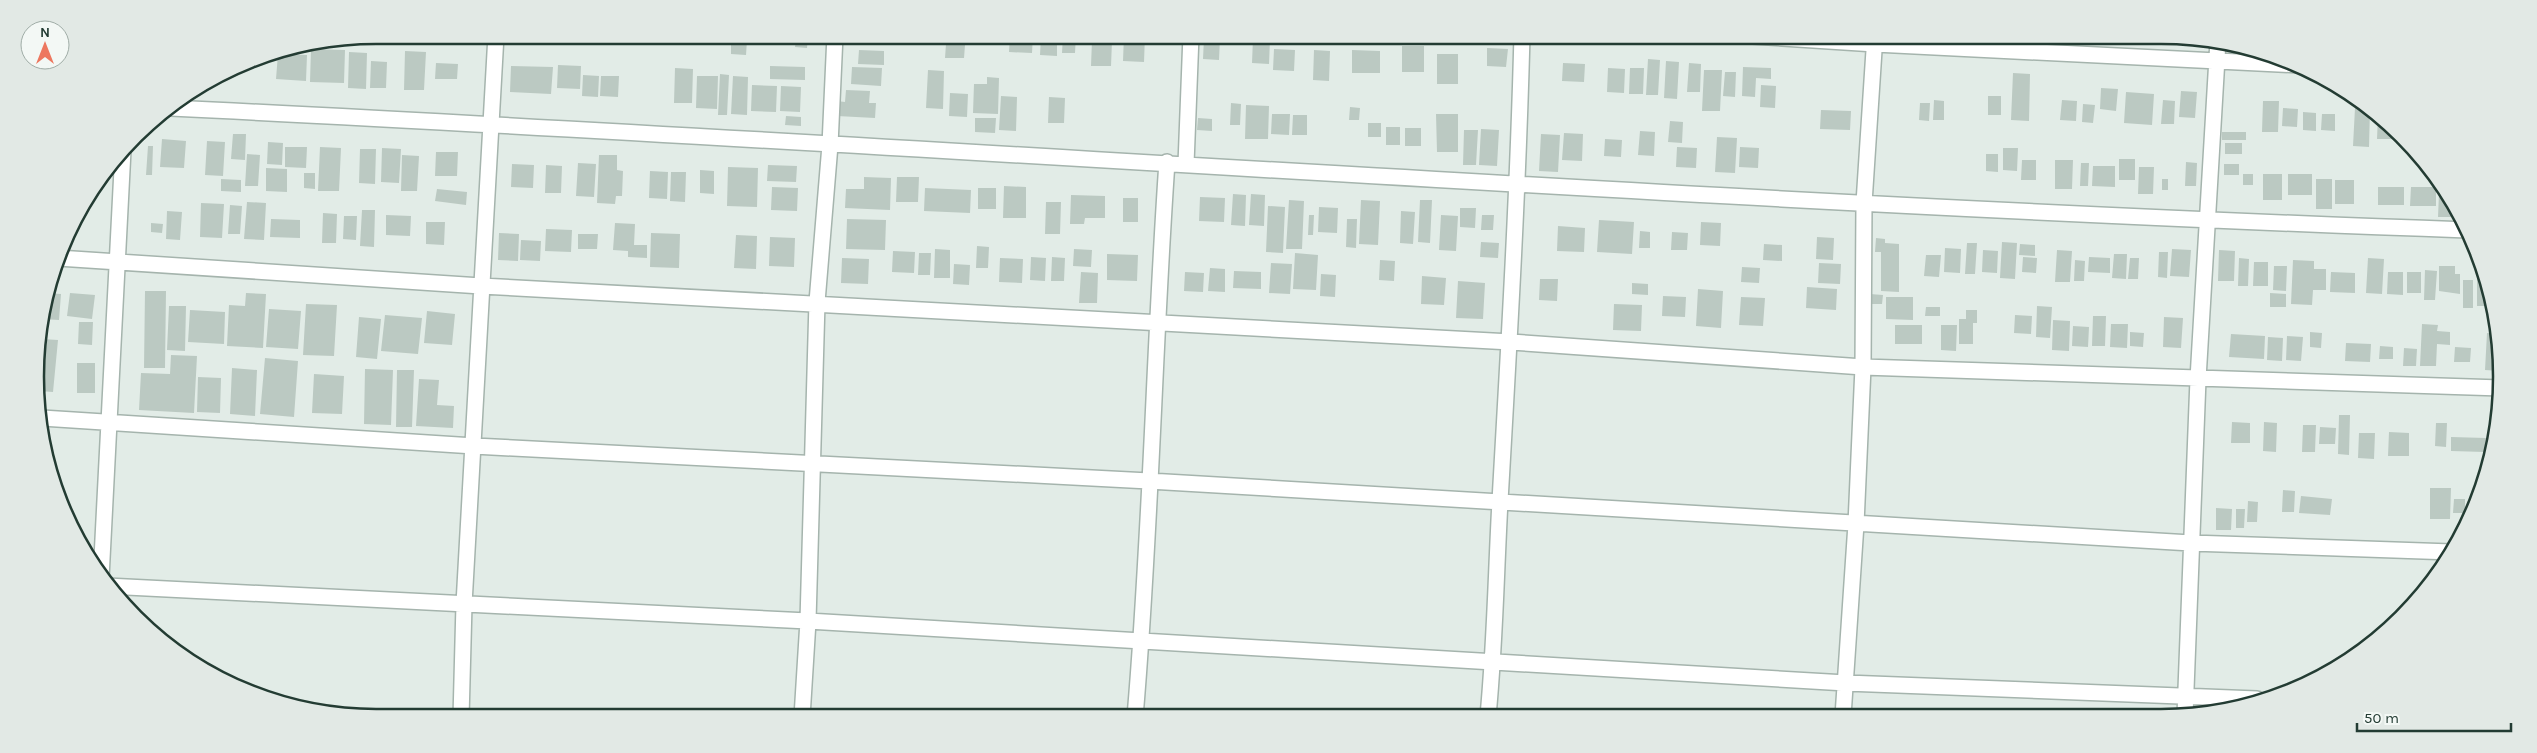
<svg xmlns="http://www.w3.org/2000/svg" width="2537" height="753" font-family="Karla,sans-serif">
<rect width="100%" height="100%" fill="#e2ece7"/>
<path fill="#bbc9c2" d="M660 35H701V44L660 43Z
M751 35H770L769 43H750Z
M776 35H794V42H776Z
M797 35H808L807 48 795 47Z
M864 35H888L887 40 864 39Z
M908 35H926V43L908 42Z
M945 35H966V40L945 39Z
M986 35H1004V39L986 38Z
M1010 35H1033L1032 53 1009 52Z
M1063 35H1076L1075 53H1062Z
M1124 35H1145L1144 62 1123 61Z
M1041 36 1057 37V56L1040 55Z
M1204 38H1220L1219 60 1203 59Z
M1253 38 1270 39 1269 64 1252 63Z
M731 39 747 40 746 55 731 54Z
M1092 40 1112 41 1111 66H1091Z
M946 44 965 45 964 58H945Z
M1402 46H1424V72H1402Z
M1487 48 1508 49 1506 67 1487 66Z
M311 49 345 50 344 83 310 82Z
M1274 49 1295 50 1294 71 1273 70Z
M859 50 884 51V65L858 64Z
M1314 50 1330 51 1329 81 1313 80Z
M1352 50 1380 51V73H1352Z
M405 51 426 52 424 90H404Z
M349 52 367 53 366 89 348 88Z
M278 54 307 55 306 81 276 79Z
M1437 54H1458V84H1437Z
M1648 59 1660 60 1658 95H1646Z
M371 61 387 62 386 88H370Z
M1666 61 1679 62 1677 99 1664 98Z
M436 63 458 64 457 79H435Z
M1563 63 1585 64 1584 82 1562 81Z
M1689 63 1701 64 1700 92H1687Z
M558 65 581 66 580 89 557 88Z
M511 66 553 67 551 94 510 92Z
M770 66 805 67V80L770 79Z
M852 67 882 68 881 86 851 84Z
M1743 67 1771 68V79L1756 78 1755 97 1742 96Z
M675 68 693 69 692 103H674Z
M1608 68 1625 69 1624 93 1607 92Z
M1630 68H1644L1643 94H1629Z
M928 70 944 71 943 109 926 108Z
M1704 70H1722L1720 111H1702Z
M1725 72H1736L1735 97 1723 96Z
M2013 73 2030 74 2029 121 2011 120Z
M720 74 729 75 727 115H718Z
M583 75 599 76 598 97 582 96Z
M601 76H619L618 97 600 96Z
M697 76H718L717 109 696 108Z
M733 76 748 77 747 115 731 114Z
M987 77 999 78 998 114 973 113 974 84H987Z
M752 85 777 86 776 112 751 111Z
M1761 85 1776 86 1775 108 1760 107Z
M781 86 801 87 800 112 780 111Z
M2101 88 2118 89 2116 111 2100 109Z
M846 90 870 91 869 103H876L875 118 837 116V101L845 102Z
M2181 91 2197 92 2195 118 2179 117Z
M2126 92 2154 94 2152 125 2124 123Z
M950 93 968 94 967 117 949 116Z
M1001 96 1017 97 1016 131 999 130Z
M1988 96H2001V115H1988Z
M1049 97 1065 98 1064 123H1048Z
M1934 100 1944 101V120H1933Z
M2062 100 2077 101 2076 121 2060 120Z
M2163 100 2175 101 2174 124H2161Z
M2263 101H2279L2278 132H2262Z
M1231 103 1241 104 1240 125H1230Z
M1920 103H1930L1929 121 1919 120Z
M2083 104 2095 105 2093 123 2082 122Z
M1246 105 1269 106 1268 139H1245Z
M1350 107 1360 108 1359 120H1349Z
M2283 108 2298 109 2297 127 2282 126Z
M2355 108 2370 109 2369 147 2353 146Z
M1821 110 1851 111 1850 130 1820 129Z
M2303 112 2316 113V131L2303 130Z
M1272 114H1290L1289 135 1271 134Z
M1436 114H1458V152H1437Z
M2322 114H2335V131L2321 130Z
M1293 115H1307V135H1292Z
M786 116 801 117V126L785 125Z
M2378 116 2393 128V139H2377Z
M975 118H996L995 133 975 132Z
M1198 118 1212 119V131L1197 130Z
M1670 121 1683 122 1682 143 1668 142Z
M1368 123H1381V137H1368Z
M1386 127H1400V145H1386Z
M1405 128H1421V146H1405Z
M1481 129 1499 130 1497 166 1479 165Z
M1464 130H1478L1476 165H1463Z
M1640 131 1655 132 1654 156 1638 155Z
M2222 132H2246V140H2222Z
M1564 133 1583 134 1582 161 1562 160Z
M233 134H246L245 160 231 159Z
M1541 134 1560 135 1558 172 1539 171Z
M1717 137 1737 138 1735 173 1715 172Z
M162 139 186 141 184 168 160 167Z
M1605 139 1622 140 1621 157 1604 156Z
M207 141 225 142 223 176 205 175Z
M268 142 283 143 282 165 267 164Z
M2225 143H2242V154H2225Z
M148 146H153L152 175H146Z
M285 147H307L306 168 285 167Z
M320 147 341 148 339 191H318Z
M1677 147 1697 148 1696 168 1676 167Z
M1740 147 1759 148 1758 168 1739 167Z
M382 148 401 149 399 183 381 182Z
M2003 148H2018L2017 171 2003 170Z
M360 149H376L375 184 359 183Z
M436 152H458L457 176H435Z
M247 154 260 155 258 186H245Z
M1986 154H1998V172L1986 171Z
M402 155 419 156 417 191H401Z
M599 155H617V170L623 171 622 196H616L615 204 597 203Z
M2119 159H2135V180H2119Z
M2022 160H2036V180H2021Z
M2055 160H2073L2072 189H2055Z
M2186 162 2197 163 2196 186H2185Z
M578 163 596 164 594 197 576 196Z
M2081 163H2089L2088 186H2080Z
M512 164 534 165 533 188 511 187Z
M2224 164H2239V175H2224Z
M546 165 562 166 561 193H545Z
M768 165 797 166 796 182 767 181Z
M2093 166H2115V187L2092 186Z
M728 167 758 168 757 207 727 206Z
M2139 167H2154L2153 194H2138Z
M266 168 287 169V192L266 191Z
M700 170 714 171V194L700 193Z
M650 171 668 172 667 199 649 198Z
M671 172H686L685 202 670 201Z
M304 173H315V189L304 188Z
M2243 174H2253V185H2243Z
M2263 174H2282V200H2263Z
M2288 174H2312V195H2288Z
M864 177 891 178 890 210 845 208 846 189H864Z
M897 177H919L918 202H896Z
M221 179 241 180V192L221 191Z
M2162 179H2168V190H2162Z
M2316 179H2332V209H2316Z
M2335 180H2354V204H2335Z
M1004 186 1026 187V218H1003Z
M772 187 798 188 797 211 771 210Z
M2378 187H2404V205H2378Z
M2411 187H2436V206H2410Z
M925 188 971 190 970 213 924 211Z
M978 188H996V209H978Z
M437 189 467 192 466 205 435 201Z
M2439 193 2448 194 2451 199V217H2438Z
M1233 194 1246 195 1245 226 1231 225Z
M1251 194 1265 195 1264 226 1249 225Z
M1071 195 1105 196V218H1085L1084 224H1070Z
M1200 197 1225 198 1224 222 1199 221Z
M1123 198H1138V222H1123Z
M1289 200 1304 201 1302 249H1286Z
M1361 200 1380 201 1378 245 1359 244Z
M1420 200H1432L1430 243 1418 242Z
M247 202 266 203 264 240 244 239Z
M1046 202H1061L1060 234H1045Z
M201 203 224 204 222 238 200 237Z
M84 204H86L85 216H76Z
M230 205 242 206 240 234H228Z
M1268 206 1285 207 1283 253 1266 252Z
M1319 207 1338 208 1337 233 1318 232Z
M1460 208H1476L1475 228 1460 227Z
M362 210H375L374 247 360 246Z
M167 211 182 212 180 240 166 239Z
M1401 211 1415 212 1413 244 1400 243Z
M323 213 337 214 336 243H322Z
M386 215 411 216 410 236 386 235Z
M1309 215H1314L1313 235H1308Z
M1441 215 1458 216 1456 251 1439 250Z
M1482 215H1494L1493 230H1481Z
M344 216H357L356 240 343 239Z
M271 219 300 220V238L270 237Z
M847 219 886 220 885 250 846 249Z
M1347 219H1357L1356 248 1346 247Z
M1599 220 1634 222 1632 254 1597 252Z
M426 222H445L444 245 426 244Z
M1701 222 1721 223 1720 246 1700 245Z
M151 223 163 224 162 233 151 232Z
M615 223 635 224 634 245H647V258L628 257V251L613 250Z
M1558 226 1585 228 1584 252 1557 251Z
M546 229 572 230 571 252 545 251Z
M1640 231 1650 232V248H1639Z
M1672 232 1688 233 1687 250H1671Z
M499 233 519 234 518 261 498 260Z
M651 233 680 234 679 268 650 267Z
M578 234H598L597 249H578Z
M736 235 757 236 756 269 734 268Z
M770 237 795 238 794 267 769 266Z
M1817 237 1834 238 1833 260 1816 259Z
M1876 238 1885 239V243L1899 244V292L1881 291V252H1875Z
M521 240 541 241 540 261 520 260Z
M1481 242 1499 243 1498 258 1480 257Z
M2002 242 2017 243 2015 279 2000 278Z
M1967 243H1977L1975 274H1965Z
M1764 244 1782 245V261L1763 260Z
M2020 244 2035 245V256L2019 255Z
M977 246 989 247 988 268H976Z
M1945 248 1961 249 1960 273 1944 272Z
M935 249 950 250V278H934Z
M1074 249 1092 250 1091 267 1073 266Z
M2172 249 2191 250 2189 277 2170 276Z
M1983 250 1998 251 1997 273 1982 272Z
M2057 250 2072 251 2070 282H2055Z
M2219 250 2235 251 2234 281H2218Z
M893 251 915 252 914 273 892 272Z
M2159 252H2168L2167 278 2158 277Z
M919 253H931L930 275H918Z
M1295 253 1318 255 1316 290 1293 289Z
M1107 254 1138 255 1137 281 1107 280Z
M2114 254H2127L2126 279 2112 278Z
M1926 255H1941L1939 277 1924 276Z
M1031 257 1046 258 1045 281 1030 280Z
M1052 257 1065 258 1064 281H1051Z
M2023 257 2037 258 2036 273 2022 272Z
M2089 257 2110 258V273L2088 272Z
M842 258 869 259 868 284 841 283Z
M1000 258 1023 259 1022 283 999 282Z
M2130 258H2139L2138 279H2128Z
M2239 258 2249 259 2248 286H2238Z
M2368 258 2384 259 2382 294 2366 293Z
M1380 260 1395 261 1394 281 1379 280Z
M2075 260 2085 261 2084 281H2074Z
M2293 260 2314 261V269H2326V290H2313L2312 305 2291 304Z
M2254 262H2268V286H2253Z
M1271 263 1292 264 1290 294 1269 293Z
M1819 263 1841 264 1840 284 1818 283Z
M954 264 970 265 969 285 953 284Z
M2274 266H2287L2286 291 2273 290Z
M2439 266H2455V274H2460V294L2439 291Z
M1742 267 1760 268 1759 283 1741 282Z
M1210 268 1225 269V292L1208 291Z
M2425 270 2437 271 2435 300H2424Z
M1234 271 1261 272V289L1233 288Z
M1081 272 1098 273 1097 303H1079Z
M1185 272 1204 273 1203 292 1184 291Z
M2331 272 2355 273V293L2330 292Z
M2388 272H2403V295L2387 294Z
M2407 272H2421V293H2407Z
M2477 272H2484L2493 306H2477Z
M1321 274 1336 275 1335 297 1320 296Z
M1422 276 1446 278 1444 305 1421 304Z
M1540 279H1558L1557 301 1539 300Z
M2463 280H2473V308H2463Z
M1458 281 1485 283 1483 319 1456 318Z
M1632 283 1648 284V295L1632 294Z
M1807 287 1837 289 1836 310 1806 308Z
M1698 289 1723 291 1721 328 1696 326Z
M145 291H166L165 368H144Z
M46 293 61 294 59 320 42 319Z
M70 293 95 295 92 319 67 316Z
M246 293 266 294 263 348 227 346 229 305 245 306Z
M2270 293 2286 294V307H2270Z
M1870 294 1883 295 1882 304H1870Z
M1663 296 1686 297 1685 317 1662 316Z
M1741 297 1765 298 1763 326 1739 325Z
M1886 297H1913V320L1886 319Z
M306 304 337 305 334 356 303 355Z
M1614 304 1642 305 1641 331 1613 330Z
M169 306H186L185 351 167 350Z
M2037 306 2052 307 2050 338 2036 337Z
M1926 307H1940V316H1925Z
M269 309 301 311 298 349 266 347Z
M190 310 225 312 224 344 188 342Z
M1966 310H1977V323H1973V344H1959V319H1966Z
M427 311 455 314 452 345 424 343Z
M385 315 422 318 418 354 381 351Z
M2015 315 2032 316 2031 334 2014 333Z
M2093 316H2106L2105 346H2092Z
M359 317 381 319 377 359 356 357Z
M2164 317 2183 318 2181 348 2163 347Z
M2053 320 2070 321 2069 351 2052 350Z
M79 322H93L92 345 78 344Z
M2111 324H2128L2127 348 2110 347Z
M2422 324 2438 325 2437 331 2450 332V345L2437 344 2436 366H2420Z
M1895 325H1922V344H1895Z
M1941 325H1957L1956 351 1941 350Z
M2073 326 2089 327 2088 347 2072 346Z
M2130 332 2144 333 2143 347 2130 346Z
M2310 332 2322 333 2321 348 2310 347Z
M2487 333 2498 334 2501 371 2485 370Z
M2231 334 2265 336 2264 359 2229 357Z
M2287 336 2303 337 2301 361 2286 360Z
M2268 337 2283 338 2282 361 2267 360Z
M42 339 58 340 53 392 39 391Z
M2346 343 2371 344 2370 362 2345 361Z
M2380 346 2393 347V359H2379Z
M2455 347 2471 348 2470 362H2454Z
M2404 348 2417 349 2416 366H2403Z
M171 355 197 356 194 413 139 410 141 373 170 374Z
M265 358 298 361 294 417 260 414Z
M77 363H95V393H77Z
M232 368 257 370 255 416 230 414Z
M365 369 393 370 391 425 364 424Z
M397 370H414L412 427H396Z
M314 374 344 376 342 414 312 413Z
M198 377 221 378 220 413 197 412Z
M419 379 439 380 437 405 454 406 453 428 416 426Z
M2339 415H2350L2349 455 2338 454Z
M2232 422 2250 423V443H2231Z
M2264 422 2277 423 2276 452 2263 451Z
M2436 423H2447L2446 447 2435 446Z
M2303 425H2316L2315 452H2302Z
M2320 427 2336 428 2335 444H2319Z
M2389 432 2409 433V456H2388Z
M2359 433H2375L2374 459 2358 458Z
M2451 437 2486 438 2485 452 2451 451Z
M2430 488H2451L2450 519H2430Z
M2283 490 2295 491 2294 512H2282Z
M2301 496 2332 499 2330 515 2299 513Z
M2454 499H2465V513H2453Z
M2248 501 2258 502 2257 522H2247Z
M2216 508 2232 509 2231 530H2216Z
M2236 509H2245L2244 528H2236Z"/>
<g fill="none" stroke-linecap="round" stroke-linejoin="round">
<g stroke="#a5b4ad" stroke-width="18">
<path id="minor" d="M1737 35 1875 44 2299 65
M171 108C936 145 1701 203 2467 230
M1186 164 1191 35
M58 258 481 286 1511 342 1863 367 2501 388
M42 418 474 446 1149 481 2191 543 2452 552
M101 578 123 150
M107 586 808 621 1846 683 2257 699
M2185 715 2198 379 2218 41
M1488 716C1495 644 1496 573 1500 501 1509 345 1518 191 1522 35
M1843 716 1856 524 1863 367 1864 203 1875 35
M802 717 808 621 817 302 830 145 835 35
M1135 717C1151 532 1154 347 1167 162
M461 718 464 604 496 35"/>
</g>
<use href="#minor" stroke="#fff" stroke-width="15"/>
</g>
<path d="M0 0H2537V753H0ZM376 44H2161A332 332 0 0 1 2493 376V377A332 332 0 0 1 2161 709H376A332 332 0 0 1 44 377V376A332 332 0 0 1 376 44Z" fill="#e2e9e5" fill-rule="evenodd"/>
<path fill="none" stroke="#233c33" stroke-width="2.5" d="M376 44H2161A332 332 0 0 1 2493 376V377A332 332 0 0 1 2161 709H376A332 332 0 0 1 44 377V376A332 332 0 0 1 376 44Z"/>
<g transform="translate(45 45)"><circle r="24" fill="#f3f8f5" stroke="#a0ada7"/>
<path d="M0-4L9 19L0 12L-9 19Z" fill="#ed775f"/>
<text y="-8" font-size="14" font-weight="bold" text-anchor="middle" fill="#233c33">N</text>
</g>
<path d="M2357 723v8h154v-8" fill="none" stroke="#233c33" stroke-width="2.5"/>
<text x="2364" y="723" font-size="15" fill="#233c33" stroke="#f3f8f5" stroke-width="4" paint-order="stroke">50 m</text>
</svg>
